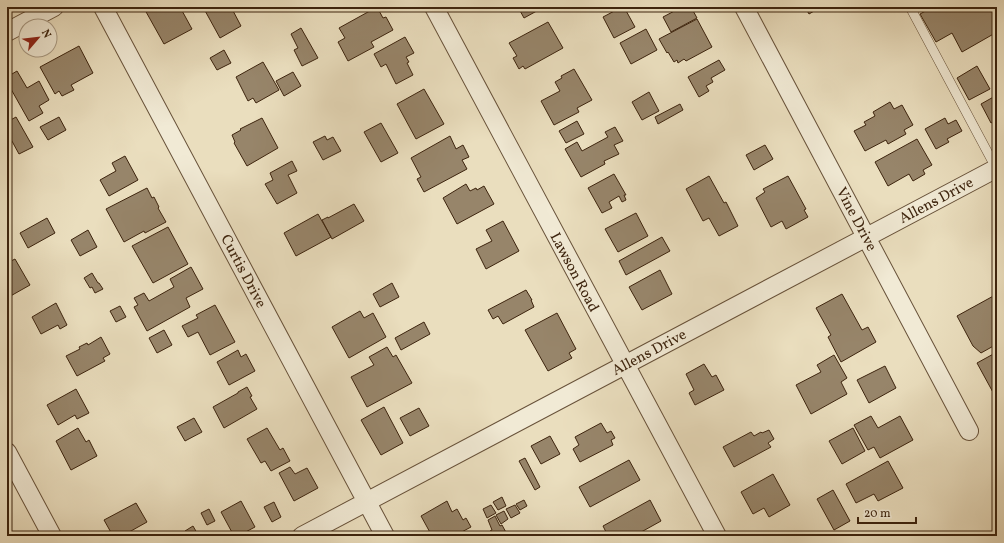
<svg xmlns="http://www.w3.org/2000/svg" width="1004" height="543" font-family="Vollkorn,serif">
<rect width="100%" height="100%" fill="#eadebe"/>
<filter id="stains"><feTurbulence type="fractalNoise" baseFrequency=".005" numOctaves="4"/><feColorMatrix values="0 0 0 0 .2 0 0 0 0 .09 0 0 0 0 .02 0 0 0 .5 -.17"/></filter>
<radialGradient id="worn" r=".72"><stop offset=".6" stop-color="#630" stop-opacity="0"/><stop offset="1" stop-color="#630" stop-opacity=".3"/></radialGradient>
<path fill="#97856a" stroke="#3d240e" d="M151 7H180L192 29 164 44 145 10Z
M203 7H231L241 26 220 38Z
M377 7 383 18 386 17 393 30 371 42 374 47 348 61 338 42 345 38 339 28Z
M518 7H544L524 18Z
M608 7H619L610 12Z
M622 7H624L635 27 614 38 603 17Z
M682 7H691L697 18 671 32 663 17Z
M805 7H821L809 14Z
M933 7H997V32L962 52 952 33 936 42 920 14Z
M697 19 712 47 686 61 684 59 678 63 677 60 674 62 668 52 667 53 659 39Z
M548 22 563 48 525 69 523 66 519 69 513 58 517 56 509 43Z
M301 28 318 58 302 66 294 50 298 48 291 34Z
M646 29 657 50 631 64 620 43Z
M405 37 414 53 406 57 409 62 407 63 413 75 396 84 386 64 381 67 374 54Z
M79 46 93 73 71 85 74 90 62 96 59 91 55 94 40 67Z
M224 50 231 63 217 70 210 58Z
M719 60 725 70 711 78 713 82 706 86 709 91 699 97 688 77Z
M263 62 279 90 256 103 253 98 248 101 236 77Z
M977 66 990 89 969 100 957 78Z
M574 69 592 100 577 108 579 112 554 125 541 101 560 91 555 82 562 78 561 76Z
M17 71 27 88 39 81 49 100 39 106 43 113 29 121 7 82V77Z
M293 72 301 86 284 96 276 81Z
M424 89 444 124 416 139 397 104Z
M649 92 659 111 642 120 632 102Z
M997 95V120L991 123 981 104Z
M890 102 894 109 902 105 913 125 904 130 906 134 888 144 886 140 865 151 854 131 866 125 864 122 875 116 873 112Z
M680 104 683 110 658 124 655 117Z
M16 117 33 147 19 154 7 132V122Z
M59 117 66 130 48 140 40 127Z
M262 118 278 148 247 166 234 143 235 142 232 135 241 130 240 129Z
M945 118 948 124 956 120 962 131 947 139 949 142 936 149 925 129Z
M577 121 584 134 566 143 559 131Z
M381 123 398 153 381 162 364 132Z
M615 127 623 141 614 145 619 154 604 161 605 164 581 177 565 149 577 142 582 151 608 137 605 132Z
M325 136 327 140 333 137 341 151 323 160 313 142Z
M450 136 456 149 463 145 469 157 462 160 467 169 424 192 417 179 421 177 411 158Z
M917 139 932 165 923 170 925 174 913 181 909 174 888 186 875 162Z
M765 145 773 159 754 170 746 155Z
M125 156 138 180 109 196 100 180 116 171 112 163Z
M292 161 297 171 288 175 297 193 277 204 265 184 273 180 270 173Z
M614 174 626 195H624L626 200 622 202 619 196 609 202 612 208 602 213 588 188Z
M709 176 724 203 726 202 738 226 719 236 709 218 703 221 686 189Z
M788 176 806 209 804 210 808 217 786 229 782 221 771 227 756 198 765 192 763 189Z
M466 184 470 191 476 188 477 190 484 186 494 204 457 224 443 198Z
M147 188 152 198 154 197 159 207 158 208 166 222 145 233 144 231 124 242 106 209Z
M354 204 364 221 332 239 322 220 328 217V218Z
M636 213 648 236 618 252 605 229Z
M318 214 331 237 296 256 284 233Z
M47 218 55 233 28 248 20 233Z
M503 221 519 251 486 269 476 249 492 241 486 230Z
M168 227 188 264 153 283 132 246Z
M88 230 97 247 80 256 71 240Z
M662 237 670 251 626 275 619 261Z
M15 259 30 285 7 298V263Z
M191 267 203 289 186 298 190 307 147 331 134 307 138 305 134 298 144 293 149 301 174 287 170 279Z
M660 270 672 294 642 310 629 287Z
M92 273 98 283H99L103 289 95 293 92 287 90 288 84 278Z
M392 283 399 297 380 307 373 294Z
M526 290 532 300H531L534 307 503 324 498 316 493 319 488 310Z
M842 294 862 330 868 327 876 342 841 362 828 337 831 335 816 308Z
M997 294V344L981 353 973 346 957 316Z
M56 303 67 325 60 329 58 325 41 334 32 317Z
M215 305 235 342 210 355 198 332 188 337 182 326 198 318 196 315Z
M120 306 126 317 116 322 110 311Z
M360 311 364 318 373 313 386 337 349 358 332 327Z
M557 313 576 349 569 353 572 358 548 371 525 330Z
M424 322 430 334 401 350 395 338Z
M164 330 172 345 157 353 149 338Z
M101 337 110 354 103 358 105 361 77 376 66 356 80 349 79 347 87 343 88 345Z
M387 347 393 357 396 355 412 383 367 407 351 377 374 365 369 357Z
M238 350 241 357 246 354 255 371 229 385 217 362Z
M997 352V395L995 396 977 363Z
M834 355 847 378 841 382 847 394 811 414 796 385 821 372 817 365Z
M704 364 712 377 716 375 724 390 695 405 689 393 694 390 686 374Z
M885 366 896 388 869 403 857 380Z
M247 387 252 396 250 397 257 409 224 428 213 407 238 393V392Z
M76 389 89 413 77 419 75 415 58 425 47 405Z
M384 407 403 443 381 455 361 420Z
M419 408 429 426 410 436 400 418Z
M871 416 878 428 900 416 913 440 880 458 874 447 868 450 854 425Z
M194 418 202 432 185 441 177 427Z
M601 423 607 433 611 431 615 438 611 440 613 445 580 462 573 449 579 445 575 437Z
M78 428 86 442 89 440 97 456 71 470 56 441Z
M267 428 280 450 283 448 290 461 271 471 265 461 261 463 247 439Z
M853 428 865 451 842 464 829 441Z
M769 430 774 439 768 443 771 447 734 467 723 447 751 432 754 436 761 432 762 433Z
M550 436 560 454 541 464 531 446Z
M525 458 540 487 535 490 519 461Z
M629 460 640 480 590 507 579 487Z
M888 461 903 488 878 501 874 494 856 503 846 484Z
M290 467 295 474 307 468 318 488 294 501 279 473Z
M773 474 790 505 769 517 764 508 753 514 741 492Z
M833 490 850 521 834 530 817 499Z
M502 497 506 506 498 510 493 502Z
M524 500 527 506 520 510 516 504Z
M650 500 661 521 634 536H608L603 526Z
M241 501 255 527 238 536H234L221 512Z
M447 501 452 512 457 509 463 520 466 518 471 527 456 535 455 533 450 536H432L421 516Z
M274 502 281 517 272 522 264 507Z
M136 503 147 522 122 536H113L104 520Z
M491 505 496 513 487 518 483 509Z
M515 505 520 513 511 518 506 509Z
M209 509 215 521 207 525 201 513Z
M504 511 508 519 501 524 496 515Z
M495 516 500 526 502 525 508 536H487L492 533 490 531 492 530 488 520Z
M193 526 197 533 198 532 200 536H188L185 531Z
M477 532 479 536H470Z"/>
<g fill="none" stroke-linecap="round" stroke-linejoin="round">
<g stroke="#68523a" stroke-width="10">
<path id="lane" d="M910 7 996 168"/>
</g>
<g stroke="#68523a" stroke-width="20">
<path id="street" d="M103 7 385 536
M434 7 717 536
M744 7 969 431
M7 32 54 7
M7 452 52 536
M302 536 997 168"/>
</g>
<use href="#lane" stroke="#f1ead5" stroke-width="9"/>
<use href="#street" stroke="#f1ead5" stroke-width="18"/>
</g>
<g text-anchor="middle" stroke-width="3" stroke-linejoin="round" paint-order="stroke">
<g font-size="15" fill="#3d240e" stroke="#f1ead5">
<text transform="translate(936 200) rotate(-28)" y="5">Allens Drive</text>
<text transform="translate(857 219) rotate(62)" y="5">Vine Drive</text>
<text transform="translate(244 271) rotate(62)" y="5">Curtis Drive</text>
<text transform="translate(575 272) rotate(62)" y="5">Lawson Road</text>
<text transform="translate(649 352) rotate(-28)" y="5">Allens Drive</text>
</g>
</g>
<rect width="1004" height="543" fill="none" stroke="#eadebe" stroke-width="24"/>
<rect x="8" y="8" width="988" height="527" fill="none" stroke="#3d240e" stroke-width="2"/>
<rect x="12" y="12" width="980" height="519" fill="none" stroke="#3d240e"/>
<g transform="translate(38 38) rotate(62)"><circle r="19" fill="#f1ead5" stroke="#a99b85"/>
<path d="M0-3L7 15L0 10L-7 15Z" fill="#8f2418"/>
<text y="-6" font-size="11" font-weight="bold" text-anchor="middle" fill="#3d240e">N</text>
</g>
<path d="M858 517v6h58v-6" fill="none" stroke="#3d240e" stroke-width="2"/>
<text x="864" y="517" font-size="12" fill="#3d240e" stroke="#f1ead5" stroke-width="3" paint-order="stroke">20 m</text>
<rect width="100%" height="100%" filter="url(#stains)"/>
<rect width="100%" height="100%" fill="url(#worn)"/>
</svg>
